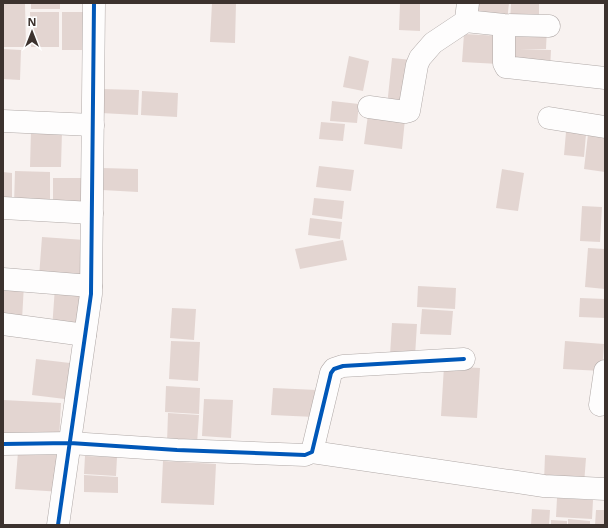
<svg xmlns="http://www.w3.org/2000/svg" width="608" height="528" font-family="'Noto Sans',sans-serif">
<rect width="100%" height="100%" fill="#f8f2f0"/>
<path fill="#e3d5d1" d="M31 3H60V9H31Z
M212 3H236L235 43 210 42Z
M400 3H420V31L399 30Z
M471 3H509L507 21 470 19Z
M511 3H539V23L510 22Z
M3 4H25L26 47H3Z
M30 12H59V47H31Z
M62 12H90L91 50H62Z
M509 26 547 27 546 49H520L551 50 550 70 508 68Z
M464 34 501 36 499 64 462 62Z
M3 49 21 50 20 80 3 79Z
M349 56 369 61 363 91 343 87Z
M392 58 412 60 407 108 387 106Z
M101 89 139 90 138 115 101 113Z
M142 91 178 93 177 117 141 115Z
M332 101 359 104 357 123 330 121Z
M368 115 405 119 402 149 364 144Z
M321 122 345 124 343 141 319 139Z
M31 130 62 131 61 167H30Z
M566 132 586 134 584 157 564 155Z
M588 134 605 136V172L584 169Z
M319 166 354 170 351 191 316 187Z
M102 168 138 169V192L102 190Z
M502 169 524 173 518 211 496 208Z
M15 171 50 172V206L14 205Z
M3 172 12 173V202L3 201Z
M53 178H90L89 210 53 209Z
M314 198 344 201 342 219 312 215Z
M582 206 602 207 600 242 580 241Z
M310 218 342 222 340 239 308 235Z
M42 237 85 240 83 280 39 277Z
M343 240 347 260 300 269 295 249Z
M588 248 605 249V289L585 287Z
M3 283 24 284 22 320 3 319Z
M418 286 456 288 455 309 417 307Z
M55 287 82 289 79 331 52 329Z
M580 298 605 299V318L579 317Z
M172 308 196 309 194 340 170 338Z
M422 309 453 311 451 335 420 334Z
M392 323 417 324 415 356 390 355Z
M171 341 200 342 198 381 169 379Z
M565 341 604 344 602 371 563 369Z
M36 359 70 363 65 399 32 395Z
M444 366 480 368 477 418 441 416Z
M166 386 200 388 199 414 165 412Z
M273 388 317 390 315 417 271 415Z
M204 399 233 400 231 438 202 436Z
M3 400 61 403 59 440 3 437Z
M168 413 199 415 197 444 167 443Z
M18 452 64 455 62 492 15 489Z
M545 455 586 458 584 484 544 482Z
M85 456 117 457 116 476 84 474Z
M163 461 216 464 214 505 161 503Z
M84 475 118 477V493L84 492Z
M557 498 593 500 592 519 556 517Z
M532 509 550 510 549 525H531Z
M596 510H605V525H595Z
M568 519 590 521V525H568Z
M551 520 567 521V525H551Z"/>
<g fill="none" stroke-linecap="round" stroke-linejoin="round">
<g stroke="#b0a9a7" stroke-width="23">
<path id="minor" d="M465 21 504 25 549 26
M504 25V63L506 67 605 78
M369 107 405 112 409 111 417 65 420 58 433 43 463 23 466 19 468 3
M549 118 605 127
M3 121 93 125
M3 208 92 213
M3 279 91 286
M3 324 85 335
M600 405 605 371
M3 444 70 443 177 450 305 455 312 452 331 373 334 369 343 366 464 359
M312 452 544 486 605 489"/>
</g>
<g stroke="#b0a9a7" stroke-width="23">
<path id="tertiary" d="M58 525 91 294 94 3"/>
</g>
<use href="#minor" stroke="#fefdfd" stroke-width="22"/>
<use href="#tertiary" stroke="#fefdfd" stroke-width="22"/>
<g stroke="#fff" stroke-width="6">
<path id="cycleway" d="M3 444 70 443 177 450 305 455 312 452 331 373 334 369 343 366 464 359
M58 525 91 294 94 3"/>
</g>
<use href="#cycleway" stroke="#0057b8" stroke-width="4"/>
</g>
<rect width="608" height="528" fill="none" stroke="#3c322e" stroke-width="8"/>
<g transform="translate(32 32)" stroke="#ffffff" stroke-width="3" paint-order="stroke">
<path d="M0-3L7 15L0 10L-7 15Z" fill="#3c322e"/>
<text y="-6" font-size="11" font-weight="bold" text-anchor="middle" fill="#3c322e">N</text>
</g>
</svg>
